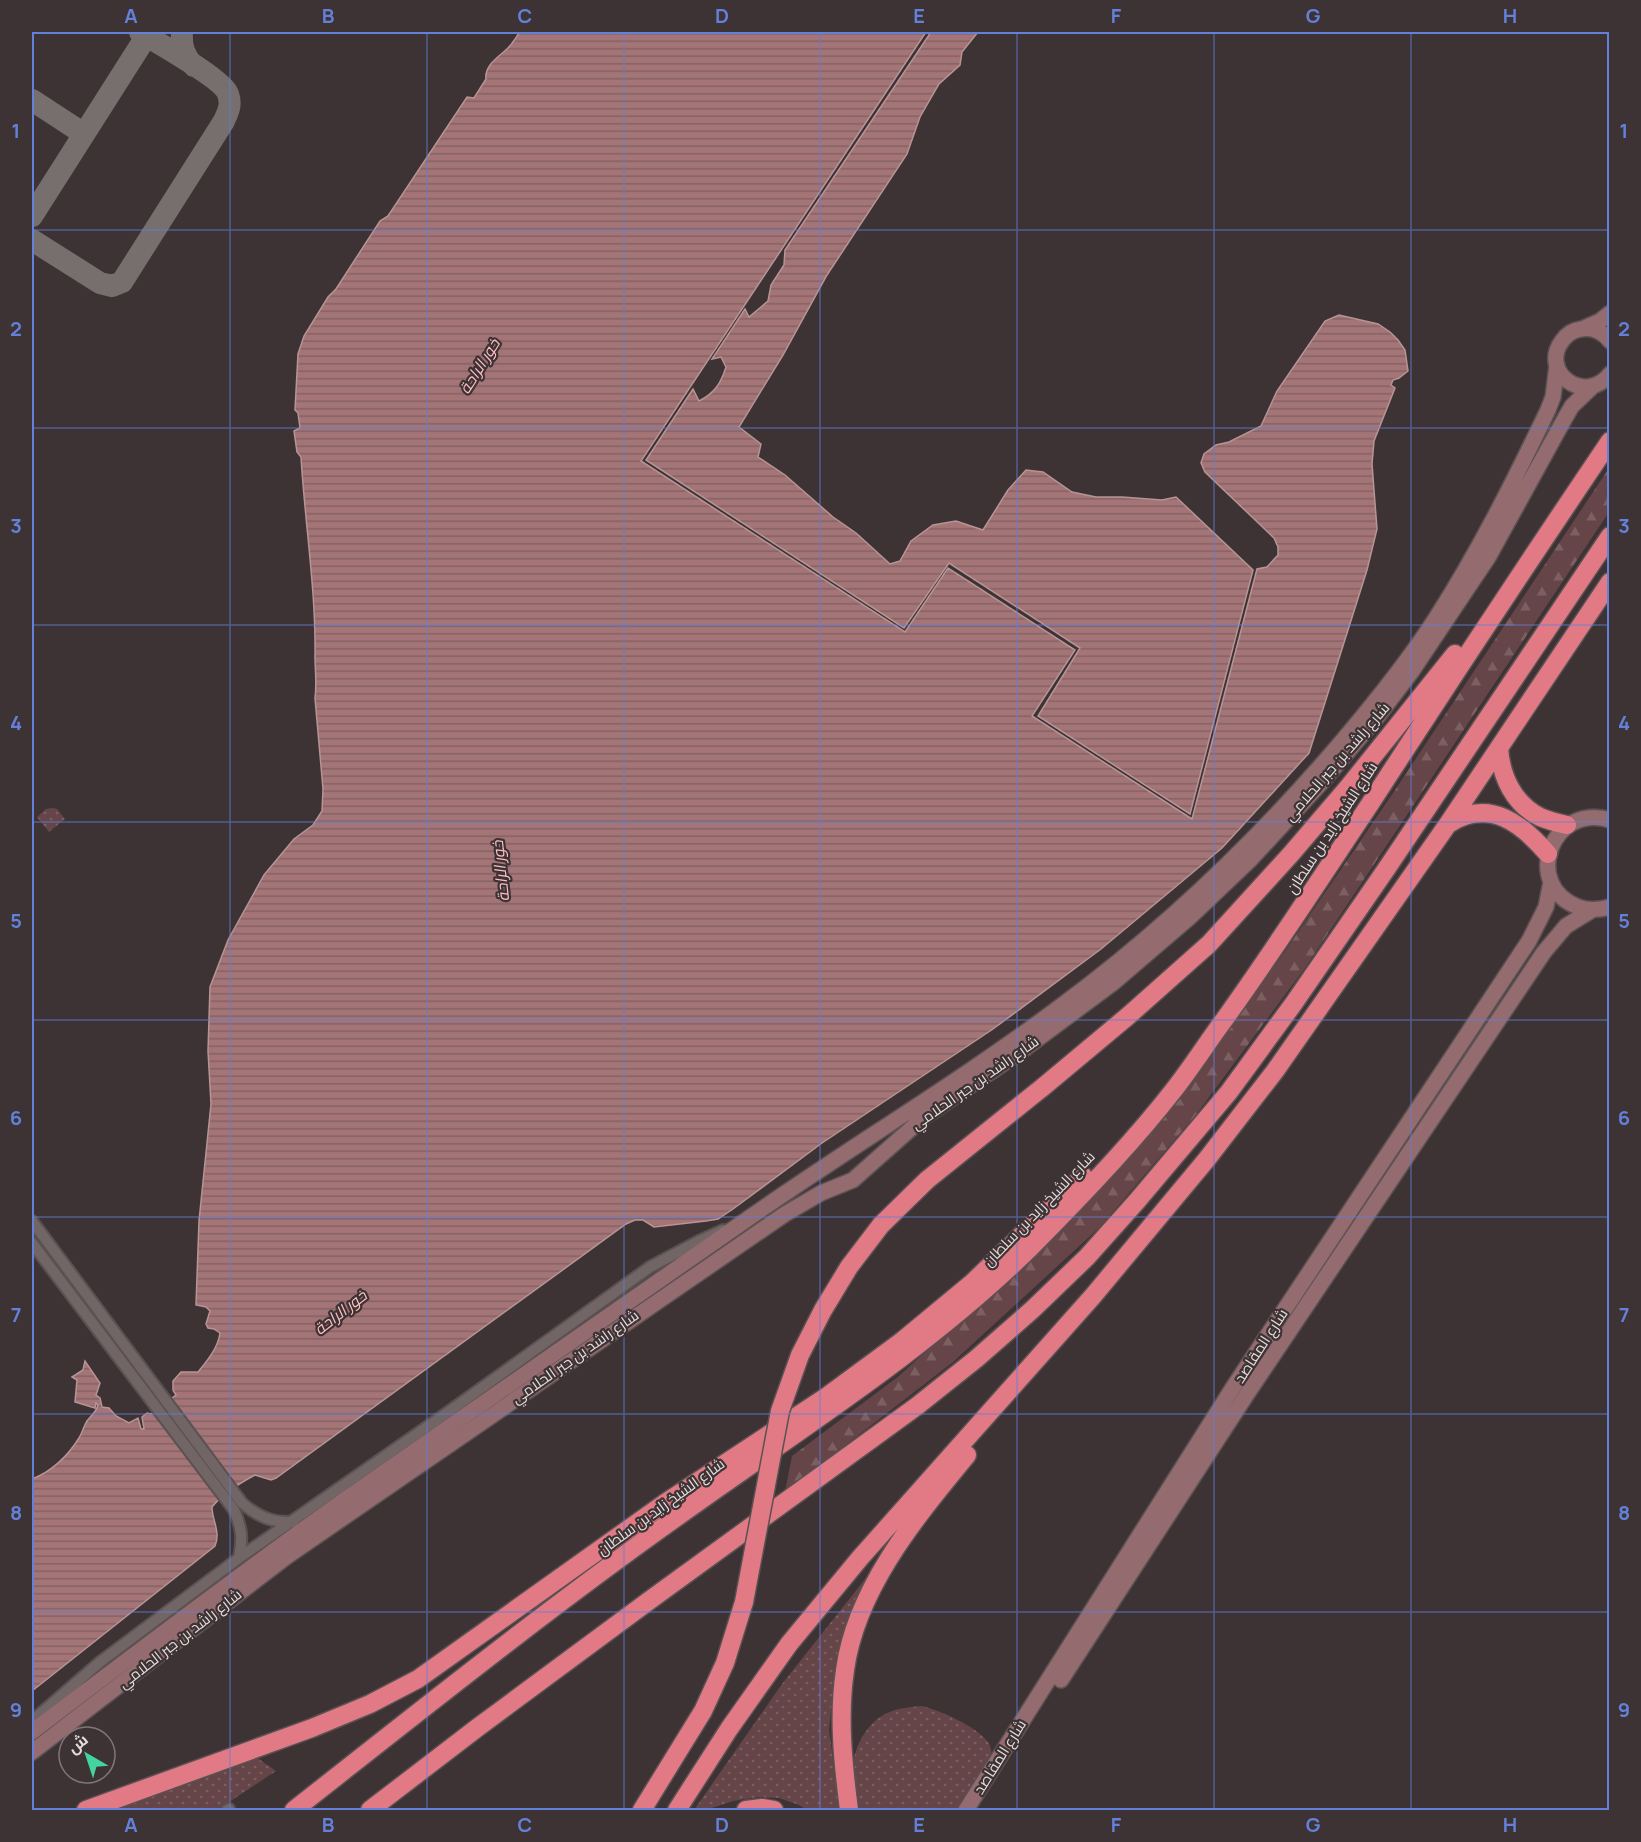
<svg xmlns="http://www.w3.org/2000/svg" width="1641" height="1842" font-family="Manrope,Cairo,sans-serif">
<defs>
<pattern id="grass-dots" width="8" height="8" patternUnits="userSpaceOnUse" patternTransform="scale(1.5)"><rect width="8" height="8" fill="#654547"/><path d="M2 2h.1M6 6h.1" fill="none" stroke="#7b5f61" stroke-width="1.8" stroke-linecap="round"/></pattern>
<pattern id="forest-firs" width="22" height="20" patternUnits="userSpaceOnUse" patternTransform="scale(1.5)"><rect width="22" height="20" fill="#654547"/><path d="M5 1l3.5 6h-7zM16 11l3.5 6h-7z" fill="#7b5f61"/></pattern>
<pattern id="water-rules" width="6" height="5" patternUnits="userSpaceOnUse" patternTransform="scale(1.5)"><rect width="6" height="5" fill="#a47477"/><path d="M0 2.5h6" fill="none" stroke="#826264"/></pattern>
</defs>
<rect width="100%" height="100%" fill="#3e3334"/>
<path fill="url(#grass-dots)" d="M53 808 57 809 65 819 49 832 37 817 46 809Z
M877 1564 855 1611 835 1676 829 1730 840 1810H807L799 1805 779 1798 758 1797 733 1801 706 1810H694L782 1684Z
M922 1706C941 1711 976 1726 988 1742 991 1746 991 1751 992 1755L957 1810H859C857 1798 853 1785 853 1773 852 1750 865 1725 885 1714 897 1708 910 1707 922 1706Z
M256 1757 276 1771 217 1810H112Z"/>
<path fill="url(#forest-firs)" d="M1609 468V512L1305 968 1195 1116 1100 1227 953 1362 785 1492 792 1456 899 1376 1078 1212 1169 1105 1283 954 1393 793Z"/>
<path fill="url(#water-rules)" stroke="#b79496" stroke-width="1.5" d="M520 32H926L641 461 905 632 948 568 1075 650 1032 716 1192 819 1257 569 1267 567 1278 555V547L1274 538 1205 472 1201 463 1204 454 1216 445 1229 442 1261 426 1277 391 1325 321 1339 315 1378 324 1390 332 1398 340 1405 350 1408 371 1399 378 1393 380 1391 385 1395 388 1374 441 1372 464 1377 529 1367 570 1309 753 1222 848 1101 949 993 1029 822 1143 733 1209 718 1219 706 1221 654 1227 643 1220H635L626 1224 276 1478 271 1480 255 1475C240 1483 222 1494 212 1507 212 1521 221 1531 215 1546L32 1691V1479C51 1472 68 1456 79 1438 82 1433 84 1426 87 1421 91 1415 96 1413 98 1405L96 1403 95 1408 75 1402 77 1380 72 1377 83 1370 85 1361 100 1383 96 1395 100 1398 102 1407 109 1408 116 1416 129 1423 138 1418 141 1429H144L142 1417 147 1413 151 1414 176 1395 173 1390V1381L181 1372H198C207 1361 218 1348 220 1333L214 1329 208 1328 206 1324 210 1311 206 1307 196 1305 199 1221 211 1104 208 1051 210 987 228 940 264 875 294 839 313 825 322 811 323 789 315 698C317 684 315 670 315 656 316 590 305 524 301 457L297 452 294 431 300 428 298 413 295 410 298 354 304 336 328 297 336 289 380 221 388 216 467 97 474 98 486 79C484 65 500 56 508 48 513 43 516 37 520 32Z
M931 32H978L962 52 960 65 939 84 920 117 907 154 827 275 783 355 739 427 761 444 758 457 785 475 833 517 856 533 890 564 900 561 911 541 933 525 956 521 983 530 1008 490 1026 470 1043 472 1072 492 1096 497H1122L1162 500 1176 497 1253 570 1190 814 1038 716 1080 648 949 563 904 628 646 460 693 389 699 401C715 393 721 383 726 367L721 357 712 359 745 309 749 317 768 301 771 285 784 265 785 250Z"/>
<g fill="none" stroke-linecap="round" stroke-linejoin="round">
<path stroke="#776e6e" stroke-width="22" d="M182 32C181 46 184 56 194 66
M32 100 84 134
M32 216 149 32
M32 240 100 283 112 286 122 282 224 121C228 112 232 105 228 94 223 79 156 42 140 32"/>
<g stroke="#5a5152" stroke-width="14">
<path id="street" d="M32 1221 242 1503C257 1516 272 1523 293 1522
M32 1243 234 1510C242 1528 243 1539 239 1558
M32 1721 100 1662 239 1558 444 1415 650 1267 701 1240 723 1230
M227 1810 229 1809"/>
</g>
<g stroke="#5a5152" stroke-width="18">
<path id="secondary" d="M1584 328 1600 321 1610 313
M1610 341C1603 332 1593 327 1581 329 1573 330 1567 334 1562 341 1539 372 1585 406 1610 374
M1610 820C1552 802 1521 885 1578 907 1588 911 1599 910 1610 907
M1061 1680 1247 1394 1544 952 1566 926 1592 910
M32 1732C135 1654 238 1575 344 1500 475 1408 608 1317 739 1225 845 1150 957 1084 1061 1006 1165 929 1259 839 1343 740 1376 701 1409 660 1436 618 1479 551 1514 481 1548 410L1553 397 1557 365
M32 1752 286 1557 785 1214 821 1193 853 1180 924 1117 1020 1052 1113 983 1190 917 1251 859 1322 782 1378 716 1412 671 1489 556 1565 418 1572 406 1593 386
M966 1810 1234 1386 1529 941 1546 907 1551 882"/>
</g>
<g stroke="#5a5152" stroke-width="21">
<path id="highway" d="M1499 748C1501 777 1514 804 1540 817 1549 821 1558 823 1567 825
M1450 823C1490 798 1522 824 1548 854
M1043 1087 1128 1016 1209 944 1291 854 1350 785 1455 654
M86 1810 312 1728 370 1704 418 1679 665 1503 826 1397 902 1341 972 1283 1083 1176
M294 1810C420 1711 546 1610 677 1517 798 1430 924 1352 1030 1248 1080 1198 1130 1146 1173 1091 1191 1068 1207 1043 1224 1020 1275 949 1322 876 1370 804 1449 682 1529 561 1610 441
M370 1810 477 1728 650 1600 917 1406 976 1359 1033 1309 1087 1257 1137 1201 1229 1092 1294 1003 1387 868 1610 536
M642 1810 703 1711 725 1663 744 1602
M677 1810 729 1729 789 1644 860 1558 1093 1296 1207 1159 1275 1071 1448 824 1610 582
M746 1810 762 1808 774 1810
M849 1810C843 1763 838 1717 845 1670 856 1588 917 1516 967 1455"/>
</g>
<use href="#street" stroke="#726566" stroke-width="10"/>
<use href="#secondary" stroke="#946b6f" stroke-width="15"/>
<use href="#highway" stroke="#e27a85" stroke-width="18"/>
<g stroke="#5a5152" stroke-width="21" stroke-linecap="butt">
<path id="highway-bridge" d="M744 1602 780 1411 800 1355 823 1310 849 1267 881 1225 927 1180 1043 1087"/>
</g>
<use href="#highway-bridge" stroke="#e27a85" stroke-width="18"/>
</g>
<path fill="none" stroke="#6380da" stroke-width="1.5" stroke-opacity="0.55" d="M230 32V1810M427 32V1810M624 32V1810M820 32V1810M1017 32V1810M1214 32V1810M1411 32V1810M32 230H1610M32 428H1610M32 625H1610M32 822H1610M32 1020H1610M32 1217H1610M32 1414H1610M32 1612H1610"/>
<g text-anchor="middle" stroke-width="4.5" stroke-linejoin="round" paint-order="stroke">
<g font-size="15" fill="#e4dddd" stroke="#3e3334">
<text transform="translate(1337 762) rotate(-49)" y="5">شارع راشد بن جبر الحلامي</text>
<text transform="translate(1332 828) rotate(-57)" y="5">شارع الشيخ زايد بن سلطان</text>
<text transform="translate(975 1083) rotate(-35)" y="5">شارع راشد بن جبر الحلامي</text>
<text transform="translate(1039 1209) rotate(-46)" y="5">شارع الشيخ زايد بن سلطان</text>
<text transform="translate(1261 1346) rotate(-57)" y="5">شارع المقاصد</text>
<text transform="translate(575 1357) rotate(-35)" y="5">شارع راشد بن جبر الحلامي</text>
<text transform="translate(661 1507) rotate(-36)" y="5">شارع الشيخ زايد بن سلطان</text>
<text transform="translate(180 1639) rotate(-38)" y="5">شارع راشد بن جبر الحلامي</text>
<text transform="translate(1000 1757) rotate(-58)" y="5">شارع المقاصد</text>
</g>
<g font-size="16" font-style="italic" fill="#ffbfc3" stroke="#3e3334">
<text transform="translate(479 366) rotate(-58)" y="6">خور الراحة</text>
<text transform="translate(500 871) rotate(-96)" y="6">خور الراحة</text>
<text transform="translate(340 1312) rotate(-38)" y="6">خور الراحة</text>
</g>
</g>
<rect width="1641" height="1842" fill="none" stroke="#3e3334" stroke-width="66"/>
<g transform="translate(87 1755) rotate(321)"><circle r="28" fill="#3e3334" stroke="#807778" stroke-width="1.5"/>
<path d="M0-4.5L10 22L0 15L-10 22Z" fill="#44d49f"/>
<text y="-9" font-size="16" font-weight="bold" text-anchor="middle" fill="#e4dddd">ش</text>
</g>
<rect x="33" y="33" width="1575" height="1776" fill="none" stroke="#6380da" stroke-width="2"/>
<g font-size="20" text-anchor="middle" font-weight="bold" fill="#6380da">
<text x="131" y="23">A</text>
<text x="328" y="23">B</text>
<text x="525" y="23">C</text>
<text x="722" y="23">D</text>
<text x="919" y="23">E</text>
<text x="1116" y="23">F</text>
<text x="1313" y="23">G</text>
<text x="1510" y="23">H</text>
<text x="16" y="138">1</text>
<text x="1624" y="138">1</text>
<text x="16" y="336">2</text>
<text x="1624" y="336">2</text>
<text x="16" y="533">3</text>
<text x="1624" y="533">3</text>
<text x="16" y="730">4</text>
<text x="1624" y="730">4</text>
<text x="16" y="928">5</text>
<text x="1624" y="928">5</text>
<text x="16" y="1125">6</text>
<text x="1624" y="1125">6</text>
<text x="16" y="1322">7</text>
<text x="1624" y="1322">7</text>
<text x="16" y="1520">8</text>
<text x="1624" y="1520">8</text>
<text x="16" y="1717">9</text>
<text x="1624" y="1717">9</text>
<text x="131" y="1832">A</text>
<text x="328" y="1832">B</text>
<text x="525" y="1832">C</text>
<text x="722" y="1832">D</text>
<text x="919" y="1832">E</text>
<text x="1116" y="1832">F</text>
<text x="1313" y="1832">G</text>
<text x="1510" y="1832">H</text>
</g>
</svg>
